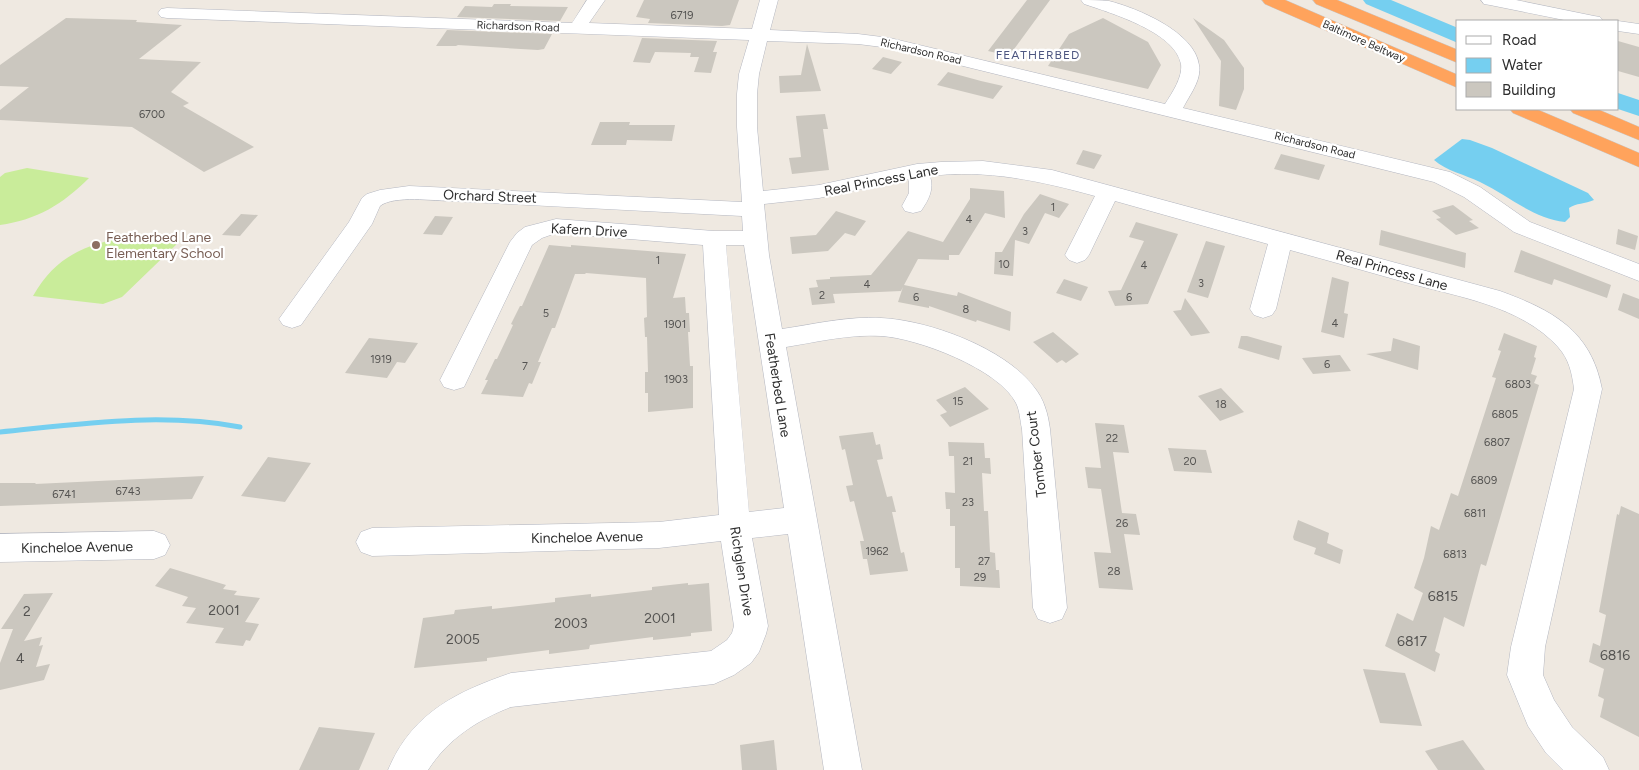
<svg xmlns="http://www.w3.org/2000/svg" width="1639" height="770" font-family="Figtree,sans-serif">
<rect width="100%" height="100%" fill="#efe9e1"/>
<path fill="#c9ec9a" d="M27 168 89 178C63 204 37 220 0 225V177L5 173Z
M137 234 151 235 180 241 122 297 103 304 33 296C58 252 90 244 137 234Z"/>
<path fill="#75cff0" d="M1462 139 1470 140 1492 148 1588 193 1594 200C1585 204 1576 203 1569 208L1570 217 1565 222C1532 218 1509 196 1480 182 1466 175 1446 171 1434 160Z"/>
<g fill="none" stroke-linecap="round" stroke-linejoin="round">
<path stroke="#75cff0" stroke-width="5" d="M0 432C80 424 160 412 240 427"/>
<path fill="#75cff0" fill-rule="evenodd" d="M1363 0H1391L1458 28V43L1366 4Z
M1618 93 1639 100V116L1618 109Z"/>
</g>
<path fill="#cbc7bf" d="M644 0H739L730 25 722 26 648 23 650 19 636 17Z
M1027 0H1050L1009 56 988 51Z
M494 4H511L510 6 568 7 560 21 457 17 465 6 492 7Z
M66 18 137 20 136 22 182 25 139 59 201 62 171 92 189 103 183 106 254 147 204 172 132 127 0 120V110L29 87 0 86V65Z
M1103 18 1148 42 1161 65 1148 89 1048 66 1069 34Z
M1193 18 1224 40 1244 68V89L1236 110 1219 106 1221 61Z
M447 30 552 34 544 49 538 50 458 45 456 46H436Z
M642 38 717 41 713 52H717L711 73 694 72 699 57H690L691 53 655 52 650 63 633 62Z
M1618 41 1639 47V77L1618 71Z
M807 44 821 91 780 93 779 76 801 75Z
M883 57 902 62 891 74 872 69Z
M948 72 981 81 1003 86 993 99 937 85Z
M825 114 828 129H823L829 170 792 174 789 158 801 157 796 116Z
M600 122H630L629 125H675L672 141 627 140 626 145H591Z
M1083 150 1102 155 1094 169 1076 164Z
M1281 154 1325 165 1319 180 1274 169Z
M970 188 1004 191 1005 218 985 213 959 255H949V260L918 259 904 285 957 296 958 292 1011 312 1010 331 977 320 976 322 929 306V308L898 302 903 287 901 291 833 294 835 303 812 305 809 288 818 287 816 280 830 279V277L871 275 908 231 943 242 970 199Z
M1040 194 1069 204 1059 218 1045 213 1029 244 1015 240 1013 276 994 274 995 252H1002L1024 214Z
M1453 205 1473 220 1469 221 1479 228 1456 235 1436 219 1441 218 1432 211Z
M836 211 866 221 855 236 845 233 828 251 792 254 790 237 816 235Z
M241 214 258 215 240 236 222 235Z
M435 216 453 217 442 235 423 234Z
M1136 222 1178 234 1148 304 1115 306 1108 291 1121 290 1144 241 1129 237Z
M1618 229 1638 236 1635 250 1616 244Z
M1381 230 1466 253 1465 268 1379 245Z
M1206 241 1225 246 1208 298 1187 292Z
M549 245 571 247V245L686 254 673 298 685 297 686 313H689L690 332H688L690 366H693V408L648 412V393H645V372H648L647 337H645L644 318 647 317 646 278 586 273 585 274H575L555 328H552L538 362H541L532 384 529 383 523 397 481 394 488 380H485L495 359H497L513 325 511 324 520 306H522Z
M1521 250 1611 285 1607 298 1554 279 1552 285 1514 272Z
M1332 277 1349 282 1344 313 1348 314 1344 338 1321 332Z
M1064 279 1088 287 1081 301 1056 293Z
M1623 293 1639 299V319L1618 310Z
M1185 298 1210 333 1191 336 1173 311 1181 310Z
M1053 332 1079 354 1066 363 1062 360 1057 363 1033 342Z
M1504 333 1537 346 1534 357 1536 358 1531 374 1537 376 1534 383 1539 385 1486 566 1481 564 1464 627 1444 617 1435 651 1440 654 1435 672 1385 646 1397 613 1413 621 1423 593 1414 588 1424 558 1431 526 1439 530 1451 493 1458 496 1496 378 1492 377 1501 351 1498 350Z
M1241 336H1247L1282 346 1279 360 1238 348Z
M369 338 418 343 405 363 397 362 387 378 345 373Z
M1393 338 1420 346 1418 370 1366 354 1391 351Z
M1340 355 1351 371 1313 374 1302 358Z
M965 387 989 409 950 427 940 415 947 412 936 400Z
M1221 388 1244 412 1220 421 1198 396Z
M1095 423 1124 425 1129 453 1113 452 1122 513 1136 514 1140 535 1124 534 1133 590 1099 588 1094 552 1111 553 1101 489 1088 488 1085 467 1101 468Z
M873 432 876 445 880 444 883 459 877 460 887 497 892 496 896 512H892L901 553 904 552 908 571 870 575 867 559H863L860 541H864L854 501 850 502 846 486 853 485 845 449 842 450 839 436Z
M948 442 984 443 985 458H990L991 474 982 473 984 511H988L990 552 995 553 996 570H999L1000 588 960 586V568H955V526H950V509H946L945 492 955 493 954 456H949Z
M1168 448 1206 450 1212 473 1174 471Z
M268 457 311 463 285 502 241 496Z
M204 476 192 499 0 506V483H36L35 484Z
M1621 506 1639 514V737L1600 717 1604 699 1598 696 1604 669 1589 662 1593 643 1600 646 1606 615 1599 612 1617 514 1619 515Z
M1298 520 1329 533 1327 543 1343 550 1340 564 1314 554 1316 548 1294 540 1293 537Z
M170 568 226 585 223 589 237 591 234 595 260 598 245 622 259 624 250 641 246 640 243 646 215 643 224 628 186 623 196 608 182 606 188 597 155 586Z
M688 583V585L709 583 712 631 691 633V636L653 640V637L590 645 589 649 549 654V650L487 658V661L414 668 423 618 454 614 455 610 492 606V609L555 602V598L591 594V597L652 590V587Z
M53 593 24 641 42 637 39 646 43 645 36 667 50 664 44 680 0 690V663L13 629H1L24 594Z
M1363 669 1405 673 1422 726 1380 723Z
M319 727 375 733 359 770H299Z
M774 740 777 770H742L740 745Z
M1463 740 1485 770H1438L1425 751Z"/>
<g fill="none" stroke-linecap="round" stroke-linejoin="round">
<g stroke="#b4b7c1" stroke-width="1">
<path id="minor" d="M587 0H605L589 23 752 29 760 0H778L770 30 858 34 890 38 1165 104C1172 93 1183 77 1181 64 1175 32 1111 13 1084 4L1081 0C1090 0 1100 0 1109 1 1137 8 1195 32 1199 65 1202 80 1189 96 1183 108L1450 172 1480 187 1530 222 1639 264V281L1514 232 1464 197 1434 182 890 48 858 44 767 41 759 74 757 94V127L763 191 819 185 917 164 941 162 983 161 1052 170 1500 291C1552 310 1591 330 1602 389L1545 647 1543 675 1554 700 1572 727 1603 757 1609 770H1563L1546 753 1528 726 1507 675 1511 647 1574 389C1572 373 1569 359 1558 347 1521 306 1459 297 1408 283 1369 272 1330 261 1290 250L1276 309 1272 315 1263 318 1254 315 1250 309 1268 244 1115 201 1089 255 1085 260 1077 263 1069 260 1065 255 1095 196C1041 181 986 169 930 176 934 190 929 199 921 211L913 213 905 211 902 206 909 193V179L819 198 764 204 769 255 782 329C815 324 848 316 881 318 928 320 1005 348 1034 387 1044 399 1048 414 1050 429L1067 608 1062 619 1050 623 1038 619 1033 608 1022 429C1020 420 1020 411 1016 403 999 369 917 338 881 336 849 334 817 342 786 347L862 770H824L788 534 752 538 768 626 766 634 759 652 751 663 734 675 714 684 511 707C477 720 448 739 428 770H388C412 713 456 692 511 673L711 651 727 640 732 633 734 626 721 541 659 548 372 556 361 552 356 542 361 532 372 528 659 522 719 515 703 245 556 233 542 238 532 245 464 387 454 390 444 387 440 380 510 242 517 233 525 227 556 219 714 231H743L742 216 452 201C434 201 394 195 380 206L372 224 301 325 292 328 283 325 279 319 349 222 362 198 367 194 380 190 409 186 742 202 737 127V94L739 74 749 40 167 18 161 17 158 13 161 9 167 8 572 23ZM726 245H744L784 508 749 512Z
M1481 0H1516L1594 16 1600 17 1603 21H1569L1490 5 1484 4Z
M1616 21H1618L1639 24V34L1618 31V21Z
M154 531 165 535 170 545 165 555 154 559 0 562V534Z"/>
</g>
<g stroke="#c9c9c9" stroke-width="1">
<path id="highway" d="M1262 0H1285L1458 75V88L1265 4Z
M1313 0H1337L1458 50V63L1316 4Z
M1510 109H1536L1639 153V167L1513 113Z
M1570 109H1597L1639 127V140L1573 113Z"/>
</g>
<use href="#minor" fill="#fff" fill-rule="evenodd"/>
<use href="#highway" fill="#ffa35c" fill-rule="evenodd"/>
</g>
<circle fill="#8d6e63" stroke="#fff" stroke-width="2" cx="96" cy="245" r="5"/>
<g text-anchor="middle" stroke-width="4.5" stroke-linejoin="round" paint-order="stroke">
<g font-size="11" fill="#555452">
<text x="682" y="19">6719</text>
<text x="152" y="118">6700</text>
<text x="1053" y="211">1</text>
<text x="969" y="223">4</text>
<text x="1025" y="235">3</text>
<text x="658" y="264">1</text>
<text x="1004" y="268">10</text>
<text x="1144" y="269">4</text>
<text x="1201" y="287">3</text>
<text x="867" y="288">4</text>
<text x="822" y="299">2</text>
<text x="916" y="301">6</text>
<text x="1129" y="301">6</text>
<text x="966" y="313">8</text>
<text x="546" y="317">5</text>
<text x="1335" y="327">4</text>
<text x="675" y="328">1901</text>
<text x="381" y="363">1919</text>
<text x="1327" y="368">6</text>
<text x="525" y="370">7</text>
<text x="676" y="383">1903</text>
<text x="1518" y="388">6803</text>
<text x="958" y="405">15</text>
<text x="1221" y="408">18</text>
<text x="1505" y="418">6805</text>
<text x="1112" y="442">22</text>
<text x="1497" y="446">6807</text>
<text x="968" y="465">21</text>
<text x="1190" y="465">20</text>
<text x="1484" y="484">6809</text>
<text x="128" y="495">6743</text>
<text x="64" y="498">6741</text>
<text x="968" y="506">23</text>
<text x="1475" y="517">6811</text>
<text x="1122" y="527">26</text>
<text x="877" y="555">1962</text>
<text x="1455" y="558">6813</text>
<text x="984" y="565">27</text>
<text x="1114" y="575">28</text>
<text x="980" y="581">29</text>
</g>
<g font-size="11" fill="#2e2e2e" stroke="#fff">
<text transform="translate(518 26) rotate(2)" y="4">Richardson Road</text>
<text transform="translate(1364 41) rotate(24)" y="4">Baltimore Beltway</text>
<text transform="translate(921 51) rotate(13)" y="4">Richardson Road</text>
<text transform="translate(1315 145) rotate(14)" y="4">Richardson Road</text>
</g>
<g font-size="12" letter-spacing="1" fill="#4d5680" stroke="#fff">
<text x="1038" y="59">FEATHERBED</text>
</g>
<g font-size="14" fill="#2e2e2e" stroke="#fff">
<text transform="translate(881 180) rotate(-11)" y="5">Real Princess Lane</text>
<text transform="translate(490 196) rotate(2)" y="5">Orchard Street</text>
<text transform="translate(589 230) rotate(3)" y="5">Kafern Drive</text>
<text transform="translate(1392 270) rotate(16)" y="5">Real Princess Lane</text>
<text transform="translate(778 385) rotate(81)" y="5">Featherbed Lane</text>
<text transform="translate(1036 454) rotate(-97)" y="5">Tomber Court</text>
<text transform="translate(587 537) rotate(-1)" y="5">Kincheloe Avenue</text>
<text transform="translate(77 547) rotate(-1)" y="5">Kincheloe Avenue</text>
<text transform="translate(742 571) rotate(81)" y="5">Richglen Drive</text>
</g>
<g font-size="14" fill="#785e54" stroke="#fff" text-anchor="start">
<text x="106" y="242">Featherbed Lane<tspan x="106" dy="16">Elementary School</tspan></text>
</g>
<g font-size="14" fill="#555452">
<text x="1443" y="601">6815</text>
<text x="224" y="615">2001</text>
<text x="27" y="616">2</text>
<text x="660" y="623">2001</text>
<text x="571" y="628">2003</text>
<text x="463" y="644">2005</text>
<text x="1412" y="646">6817</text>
<text x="1615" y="660">6816</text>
<text x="20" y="663">4</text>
</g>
</g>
<rect x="1456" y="20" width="162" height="90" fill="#ffffff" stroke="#ababab"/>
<rect x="1466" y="36" width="25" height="8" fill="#ffffff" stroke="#ababab"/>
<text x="1502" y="45" font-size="15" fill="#2e2e2e">Road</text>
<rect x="1466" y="58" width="25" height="15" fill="#75cff0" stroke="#ababab"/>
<text x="1502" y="70" font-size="15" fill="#2e2e2e">Water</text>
<rect x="1466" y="82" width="25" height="15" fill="#cbc7bf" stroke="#ababab"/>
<text x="1502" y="95" font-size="15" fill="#2e2e2e">Building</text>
</svg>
